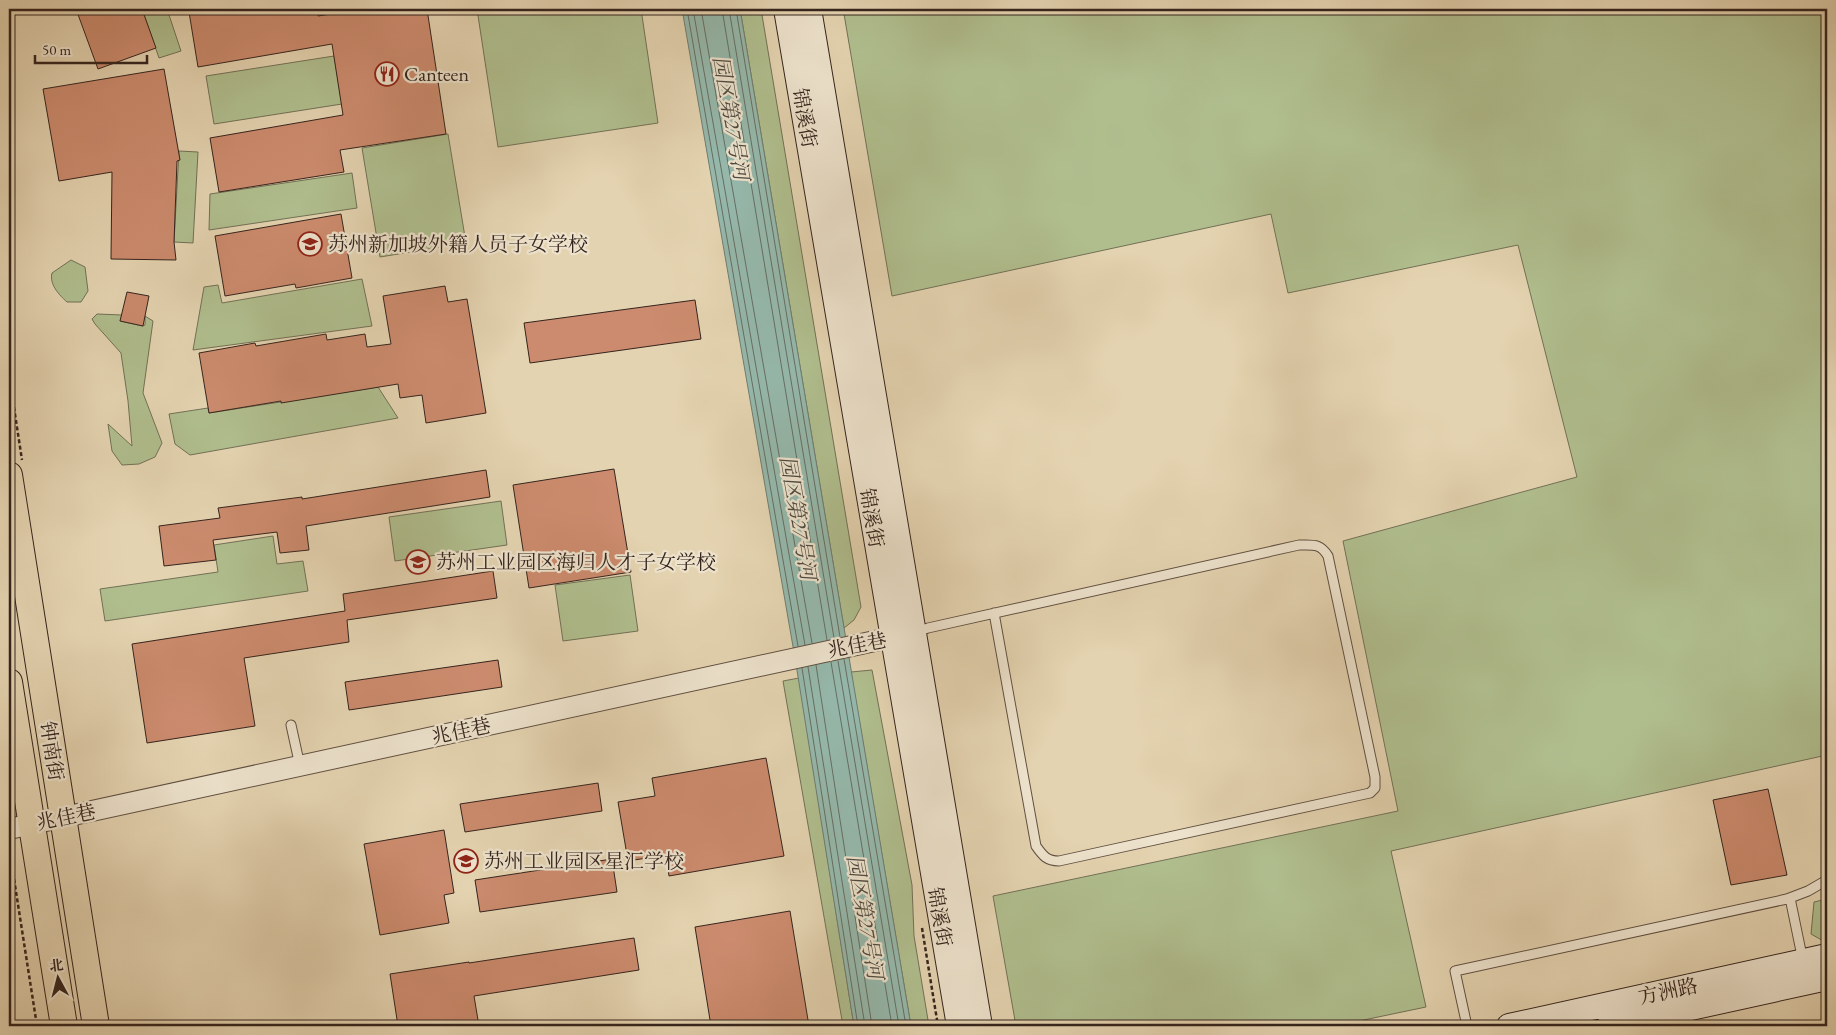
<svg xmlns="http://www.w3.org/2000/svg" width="1836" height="1035" font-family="'EB Garamond','Noto Serif SC',serif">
<rect width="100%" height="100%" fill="#e4d3b0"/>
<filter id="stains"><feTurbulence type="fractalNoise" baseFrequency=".004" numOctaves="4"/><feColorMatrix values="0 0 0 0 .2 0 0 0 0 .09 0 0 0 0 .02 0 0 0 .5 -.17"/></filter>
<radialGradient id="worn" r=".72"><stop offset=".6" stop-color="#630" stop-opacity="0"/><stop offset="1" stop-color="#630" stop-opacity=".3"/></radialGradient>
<path fill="#b0be8e" stroke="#727156" d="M142 9H167L181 51 159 58Z
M477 9H641L658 123 498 147Z
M740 9H761L861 607 854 620 844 628Z
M866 9H1827V755L1391 851 1426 1007 1335 1026H1016L993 896 1398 811 1343 541 1577 477 1518 245 1288 293 1271 214 892 296 844 14Z
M334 56 342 104 214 124 206 76Z
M448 134 466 243 380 257 362 148Z
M179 151 198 152 193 243 174 242Z
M352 173 357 208 209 230 210 194Z
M71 260 85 267 88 291 81 302H67C59 295 49 284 52 273Z
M362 279 372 326 193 350 204 287 218 285 222 303Z
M97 314 122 315 120 321 143 326 145 325V316L153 321 143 393 162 443 155 457 139 464 122 465 112 451 108 424 132 446 128 401 121 353 95 324 92 319Z
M378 387 398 418 190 455 175 444 169 414 208 408 209 413Z
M501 501 507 545 395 561 389 517Z
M273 536 277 564 303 561 308 591 105 621 100 589 218 572 214 545Z
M630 575 638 631 563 641 555 585Z
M872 670 912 885 914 936 929 1026H911L851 672Z
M799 678 854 1026H843L783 681Z
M1827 899V943L1811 934 1814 902Z"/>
<path fill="#95b8ab" stroke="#6f7d72" d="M682 9H740L911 1026H854L795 658Z"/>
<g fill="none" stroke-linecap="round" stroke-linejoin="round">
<path stroke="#656e64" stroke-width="1" d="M687 9 798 646
M693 9 805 645
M701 9 812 643
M722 9 827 640
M729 9 834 638
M736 9 840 637
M844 659 906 1026
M838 661 899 1026
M831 662 892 1026
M816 665 872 1026
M808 667 865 1026
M802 668 858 1026"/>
</g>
<path fill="#cc8b6e" stroke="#35241d" d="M76 9H142L156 48 98 69Z
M206 9H317L318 16 363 9H427L446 134 340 150 344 172 219 192 210 138 343 115 332 44 198 67 189 12Z
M164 69 180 160 177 161 174 242 176 260 111 259 112 172 59 181 43 89Z
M341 214 352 278 296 288 295 284 225 296 215 236Z
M445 286 448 302 467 299 486 413 426 423 422 395 400 398 398 384 281 403V401L209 413 199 353 255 343 256 346 326 334 327 340 365 334 367 347 391 344 383 296Z
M127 292 149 296 143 326 120 321Z
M695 300 701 339 530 363 524 323Z
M614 469 631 572 529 588 513 485Z
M486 470 490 497 306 526 309 550 280 553 277 532 213 540 216 560 164 566 159 526 220 518 218 508 302 497V499Z
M493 571 497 598 347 620 349 642 244 658 255 726 147 743 132 644 345 611 343 594Z
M498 660 502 687 349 710 345 682Z
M766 758 784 856 669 876 666 855 628 861 618 802 655 796 652 778Z
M598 783 602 811 465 832 460 804Z
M1768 789 1787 875 1731 885 1713 800Z
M444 830 454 893 444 895 449 923 380 935 364 844Z
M612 859 617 892 480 912 475 880Z
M790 911 809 1026H711L695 927Z
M634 938 639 970 474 996 479 1026H398L390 974 469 962V963Z"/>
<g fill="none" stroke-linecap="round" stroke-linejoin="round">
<g stroke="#615042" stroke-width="11">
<path id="service" d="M916 632 928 628 1299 545C1313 545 1320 543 1328 556L1375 777V788L1370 793 1059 861C1047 861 1043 856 1036 846L994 613
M291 725 300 766
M1790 898 1803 961
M1467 1026 1455 971 1787 899 1808 891 1827 880"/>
</g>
<g stroke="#615042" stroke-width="22">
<path id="tertiary" d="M9 829 907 634"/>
</g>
<g stroke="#35241d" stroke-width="26">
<path id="secondary" d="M786 9 959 1026
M809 9 980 1026
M1509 1026 1827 956
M1609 1026 1827 978"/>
</g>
<g stroke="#35241d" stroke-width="28">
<path id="primary" d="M9 475 96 1026
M9 682 64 1026"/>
</g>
<path stroke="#35241d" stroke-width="2.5" stroke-dasharray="4 2.5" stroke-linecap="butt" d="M9 375 22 460
M9 847 37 1026
M922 928 938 1026"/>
<use href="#service" stroke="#ede2cc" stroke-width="9"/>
<use href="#tertiary" stroke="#ede2cc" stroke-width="20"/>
<use href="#secondary" stroke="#ede2cc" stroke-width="24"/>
<use href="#primary" stroke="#e4d3b0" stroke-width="26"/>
</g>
<defs>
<g id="restaurant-ring" transform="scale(1.25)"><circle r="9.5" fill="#ede2cc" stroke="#8f2418" stroke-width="1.5"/><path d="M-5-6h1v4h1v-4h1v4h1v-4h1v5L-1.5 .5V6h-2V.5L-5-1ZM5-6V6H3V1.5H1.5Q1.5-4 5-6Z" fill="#8f2418"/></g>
<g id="school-ring" transform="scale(1.25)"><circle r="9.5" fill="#ede2cc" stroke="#8f2418" stroke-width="1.5"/><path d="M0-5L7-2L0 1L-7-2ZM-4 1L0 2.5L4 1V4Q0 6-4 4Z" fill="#8f2418"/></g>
</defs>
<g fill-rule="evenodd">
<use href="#restaurant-ring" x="387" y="74"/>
<use href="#school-ring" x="310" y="244"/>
<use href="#school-ring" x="418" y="562"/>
<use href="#school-ring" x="466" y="861"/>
</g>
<g text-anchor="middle" stroke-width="4.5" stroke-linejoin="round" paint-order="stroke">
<g font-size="20" fill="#35241d" stroke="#ede2cc" text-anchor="start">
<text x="404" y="81">Canteen</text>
<text x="328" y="251">苏州新加坡外籍人员子女学校</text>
<text x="436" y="569">苏州工业园区海归人才子女学校</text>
<text x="484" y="868">苏州工业园区星汇学校</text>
</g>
<g font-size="20" fill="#35241d" stroke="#ede2cc">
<text transform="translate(805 118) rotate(80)" y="7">锦溪街</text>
<text transform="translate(872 518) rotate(80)" y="7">锦溪街</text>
<text transform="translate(857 645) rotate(-11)" y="7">兆佳巷</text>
<text transform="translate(461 731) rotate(-12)" y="7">兆佳巷</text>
<text transform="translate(52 751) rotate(81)" y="7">钟南街</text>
<text transform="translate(66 817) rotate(-12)" y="7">兆佳巷</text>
<text transform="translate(940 917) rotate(80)" y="7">锦溪街</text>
<text transform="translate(1668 991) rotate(-12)" y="7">方洲路</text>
</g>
<g font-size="21" font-style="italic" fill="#4d4940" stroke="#ede2cc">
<text transform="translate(731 118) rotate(80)" y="7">园区第27号河</text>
<text transform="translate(798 518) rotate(80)" y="7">园区第27号河</text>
<text transform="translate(865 917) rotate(80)" y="7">园区第27号河</text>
</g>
</g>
<rect width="1836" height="1035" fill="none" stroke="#e4d3b0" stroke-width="30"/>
<rect x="10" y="10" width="1816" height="1015" fill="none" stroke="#35241d" stroke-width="2.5"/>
<rect x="15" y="15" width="1806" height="1005" fill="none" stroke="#35241d"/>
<g transform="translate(58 978) rotate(353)" stroke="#ede2cc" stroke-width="4" paint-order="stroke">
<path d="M0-4L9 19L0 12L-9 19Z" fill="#35241d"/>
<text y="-8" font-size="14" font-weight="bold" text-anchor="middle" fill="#35241d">北</text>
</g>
<path d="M35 55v8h112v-8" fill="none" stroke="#35241d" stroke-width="2.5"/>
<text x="42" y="55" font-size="15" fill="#35241d" stroke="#ede2cc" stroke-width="4" paint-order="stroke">50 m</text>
<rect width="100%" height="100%" filter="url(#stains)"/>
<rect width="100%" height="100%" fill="url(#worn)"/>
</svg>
